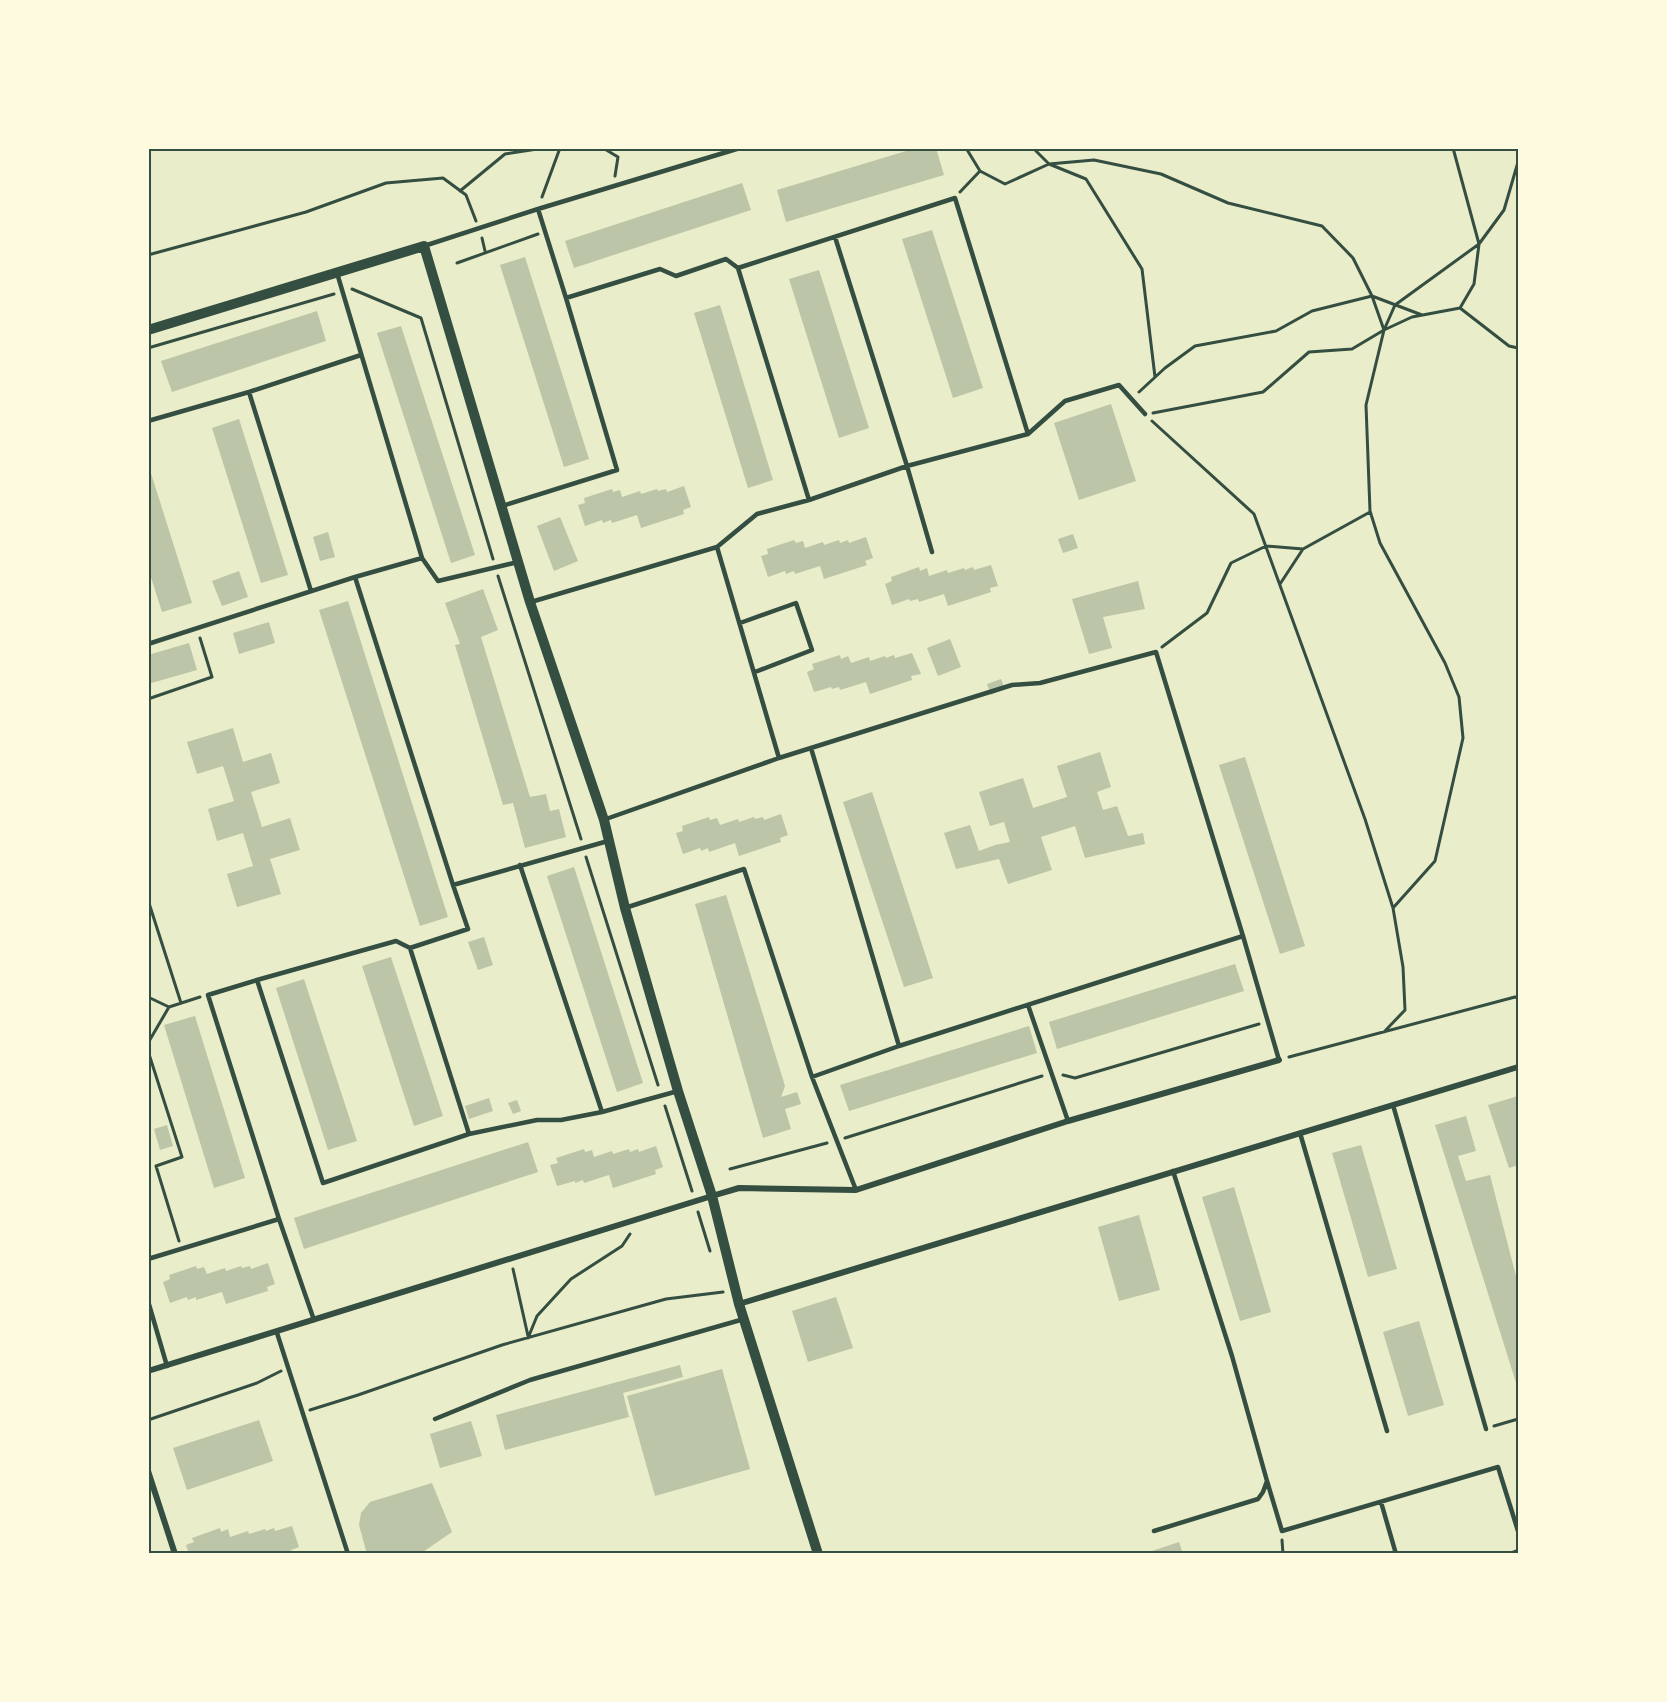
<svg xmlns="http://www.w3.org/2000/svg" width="1667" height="1702" font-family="Spectral,serif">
<rect width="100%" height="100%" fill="#e9edc9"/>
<path fill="#bcc5a7" d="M916 148H936L944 175 786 222 777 190Z
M742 183 751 210 574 268 565 241Z
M932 230 983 388 953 398 902 239Z
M525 257 589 459 564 467 500 265Z
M819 270 869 428 839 438 789 279Z
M720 305 773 480 748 488 694 313Z
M317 311 326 341 172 392 161 361Z
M401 326 475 555 451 563 377 333Z
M1111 404 1136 481 1079 500 1054 423Z
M239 419 288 575 261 583 212 428Z
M149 467 192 603 162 612 148 568Z
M684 486 691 507 683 510 684 514 641 528 637 515 612 523 611 520 603 523 602 520 585 526 578 505 585 503 584 498 612 489 613 492 620 490 622 497 640 491 641 494 657 489 658 491 666 489 667 492Z
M560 517 578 561 554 571 537 526Z
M328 532 335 557 320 561 313 537Z
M1073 534 1078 548 1063 553 1058 539Z
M866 537 873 558 865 561 867 565 824 579 820 566 795 574 794 571 786 574 785 571 768 577 761 556 768 554 767 549 794 540 796 543 803 541 805 548 823 542 824 545 839 540 840 543 848 540 849 543Z
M991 565 998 586 990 588 991 592 948 606 944 594 919 602 918 599 910 601 909 599 892 605 885 584 892 581 891 577 919 567 920 571 927 568 929 576 947 570 948 573 964 568 965 570 973 567 974 570Z
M239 571 248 597 222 606 212 581Z
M1138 581 1145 609 1103 617 1112 648 1089 654 1072 599Z
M483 589 498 630 481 637 530 797 546 794 550 811 559 809 566 837 525 848 513 803 503 805 455 645 460 644 445 603Z
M348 601 448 917 420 926 319 610Z
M269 622 275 643 239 654 233 633Z
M950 639 961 667 938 676 927 648Z
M189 643 197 670 148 684V655Z
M912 653 921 674 911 676 912 680 870 694 866 682 840 690 839 687 832 689 831 687 814 692 807 672 814 669 812 664 840 655 841 659 848 656 851 663 869 657 870 661 885 656 886 658 894 655 895 658Z
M1001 679 1005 689 991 695 987 684Z
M233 728 243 762 271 753 280 783 251 792 262 827 290 818 300 850 270 859 281 894 237 907 227 874 253 866 243 833 217 841 208 809 234 801 223 766 197 774 187 742Z
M1100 752 1111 787 1097 792 1103 810 1117 806 1128 836 1143 833 1145 844 1085 858 1075 826 1041 837 1052 870 1008 884 999 859 956 869 944 833 970 825 979 851 995 845 1010 842 1004 822 990 826 979 792 1023 778 1033 808 1067 797 1057 766Z
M1245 757 1305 946 1280 954 1219 765Z
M872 792 933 978 904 987 843 802Z
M781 814 788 835 780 838 781 842 739 856 735 843 709 852 708 848 701 851 700 848 683 854 676 833 683 831 682 826 709 817 710 820 717 818 720 825 738 819 739 822 754 817 755 819 763 817 764 820Z
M574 867 643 1083 617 1092 547 876Z
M726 895 785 1086 781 1097 797 1092 801 1104 785 1109 791 1129 763 1138 695 904Z
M484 937 493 965 478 970 468 942Z
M391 957 443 1116 414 1126 362 966Z
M1235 964 1244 991 1057 1049 1049 1022Z
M304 979 357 1141 328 1150 276 988Z
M195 1016 245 1178 214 1188 164 1025Z
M1029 1026 1037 1053 849 1111 840 1085Z
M1518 1096V1165L1509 1168 1488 1105Z
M489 1098 493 1111 469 1119 465 1106Z
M517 1100 521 1111 513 1114 508 1103Z
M1466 1116 1476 1151 1458 1156 1466 1181 1490 1175 1518 1284V1389L1435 1125Z
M167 1125 173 1146 160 1150 154 1129Z
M528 1142 538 1172 304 1249 294 1218Z
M1361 1145 1397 1269 1368 1277 1332 1153Z
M656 1146 663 1167 655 1170 656 1174 613 1188 609 1175 584 1183 583 1180 575 1183V1181L557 1186 550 1165 558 1163 556 1158 584 1149 585 1152 592 1150 594 1157 612 1151 613 1154 629 1149 630 1152 638 1149 639 1152Z
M1234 1187 1271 1312 1240 1321 1202 1197Z
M1139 1215 1160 1290 1119 1301 1098 1227Z
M268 1263 275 1284 267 1287 268 1291 226 1304 222 1292 196 1300V1297L188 1300 187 1297 170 1303 163 1282 170 1279 169 1275 196 1266 197 1269 204 1267 207 1274 225 1268 226 1271 241 1266 242 1268 250 1266 251 1269Z
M836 1297 853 1348 808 1362 792 1311Z
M1419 1321 1444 1405 1408 1416 1383 1332Z
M680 1365 683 1377 623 1393 629 1417 505 1450 496 1415Z
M722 1369 750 1469 655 1496 627 1396Z
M259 1420 273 1461 187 1490 173 1448Z
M471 1421 482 1456 440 1468 430 1434Z
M432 1483 452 1532 420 1554H367L359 1525 361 1513 370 1502Z
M292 1526 299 1547 291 1550 292 1554H189L186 1545 194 1542 192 1538 220 1528 221 1532 228 1529 230 1537 248 1531 249 1534 265 1529 266 1531 274 1528 275 1531Z
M1179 1542 1183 1554H1149V1552Z"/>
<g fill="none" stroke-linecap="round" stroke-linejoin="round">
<path stroke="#344e41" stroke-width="3" d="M603 148 618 157 615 176
M966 148 980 171 1005 184 1049 164 1094 160 1161 174 1228 203 1322 226 1353 258 1372 296 1384 330
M1033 148 1049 164 1086 179 1142 269 1155 377
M460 191 505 154 544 148
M960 192 980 171
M542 197 560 148
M482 238 485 251
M148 255 306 212 386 183 443 178 466 195 476 221
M457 263 538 234
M352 289 421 318 493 559
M1460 308 1474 284 1479 244 1504 210 1518 162
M148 348 334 294
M1139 392 1165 368 1195 346 1276 331 1312 311 1372 296 1422 315
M1153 413 1263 392 1309 352 1352 349 1384 330 1395 305 1479 244 1453 148
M1152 421 1254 514 1365 819 1393 908 1403 967 1405 1010 1384 1032
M498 576 581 839
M1280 584 1303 549 1370 512
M1162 647 1207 613 1231 563 1266 546 1303 549
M148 699 212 677 200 638
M586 857 658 1085
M148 900 181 1003
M1393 908 1435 861 1463 738 1459 697 1445 663 1380 543 1370 511 1366 405 1384 330 1412 317 1460 308 1509 346 1518 348
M148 997 169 1007 200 997
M148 1043 169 1007
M148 1051 182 1157 156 1166 179 1241
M1289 1057 1515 997 1518 998
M1063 1075 1075 1078 1259 1024
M665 1106 692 1191
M845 1138 1042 1076
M730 1169 827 1143
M698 1212 710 1251
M513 1269 528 1336
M528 1338 537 1316 571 1279 622 1246 630 1234
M310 1410 358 1395 502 1345 666 1299 723 1292
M148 1420 257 1383 281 1371
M1494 1426 1518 1419
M1282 1540 1283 1554"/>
<path stroke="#344e41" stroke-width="4.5" d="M835 237 907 466 932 552
M424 246 538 209 740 148
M738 268 809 500
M337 273 422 558
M249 392 311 591
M148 421 249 392 361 355
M1028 434 1065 401 1119 385 1145 414
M502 506 617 470 566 298
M717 547 779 758
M531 602 717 547 757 514 809 500 907 466 1028 434 955 198 738 268 726 259 676 276 660 269 566 298 538 209
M740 623 796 603 812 650 755 672
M148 644 355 577
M1156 652 1243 936
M811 748 899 1046
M606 819 779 758 1012 685 1040 683 1156 652
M520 865 602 1112 678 1091
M453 885 355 577 422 558 438 581 518 562
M625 908 744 869 812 1077 856 1190
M257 980 396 941 410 948
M1028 1005 1068 1121
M812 1077 899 1046 1243 936 1279 1060
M1393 1105 1486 1429
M1300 1133 1387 1431
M469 1134 537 1120H561L602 1112
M279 1219 208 995 257 980 323 1183 469 1134 410 948 468 929 453 885 608 841
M148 1259 279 1219 314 1320
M148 1301 167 1366
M277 1333 348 1554
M435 1419 530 1380 744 1319
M1267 1481 1282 1531 1498 1467 1518 1531
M1381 1502 1396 1554
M1154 1531 1258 1499 1263 1492 1267 1481 1232 1356 1173 1171
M1510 1554 1518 1551"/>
<path stroke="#344e41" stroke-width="6" d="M739 1304 1518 1067
M148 1371 712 1196 739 1188 856 1190 1068 1121 1279 1060
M148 1471 175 1554"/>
<path stroke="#344e41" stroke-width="10" d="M148 330 424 246 530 602 604 820 625 908 678 1091 712 1196 739 1304 818 1554"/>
</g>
<rect width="1667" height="1702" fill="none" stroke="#fefae0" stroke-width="300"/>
<rect x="150" y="150" width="1367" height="1402" fill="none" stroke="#344e41" stroke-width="2"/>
</svg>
